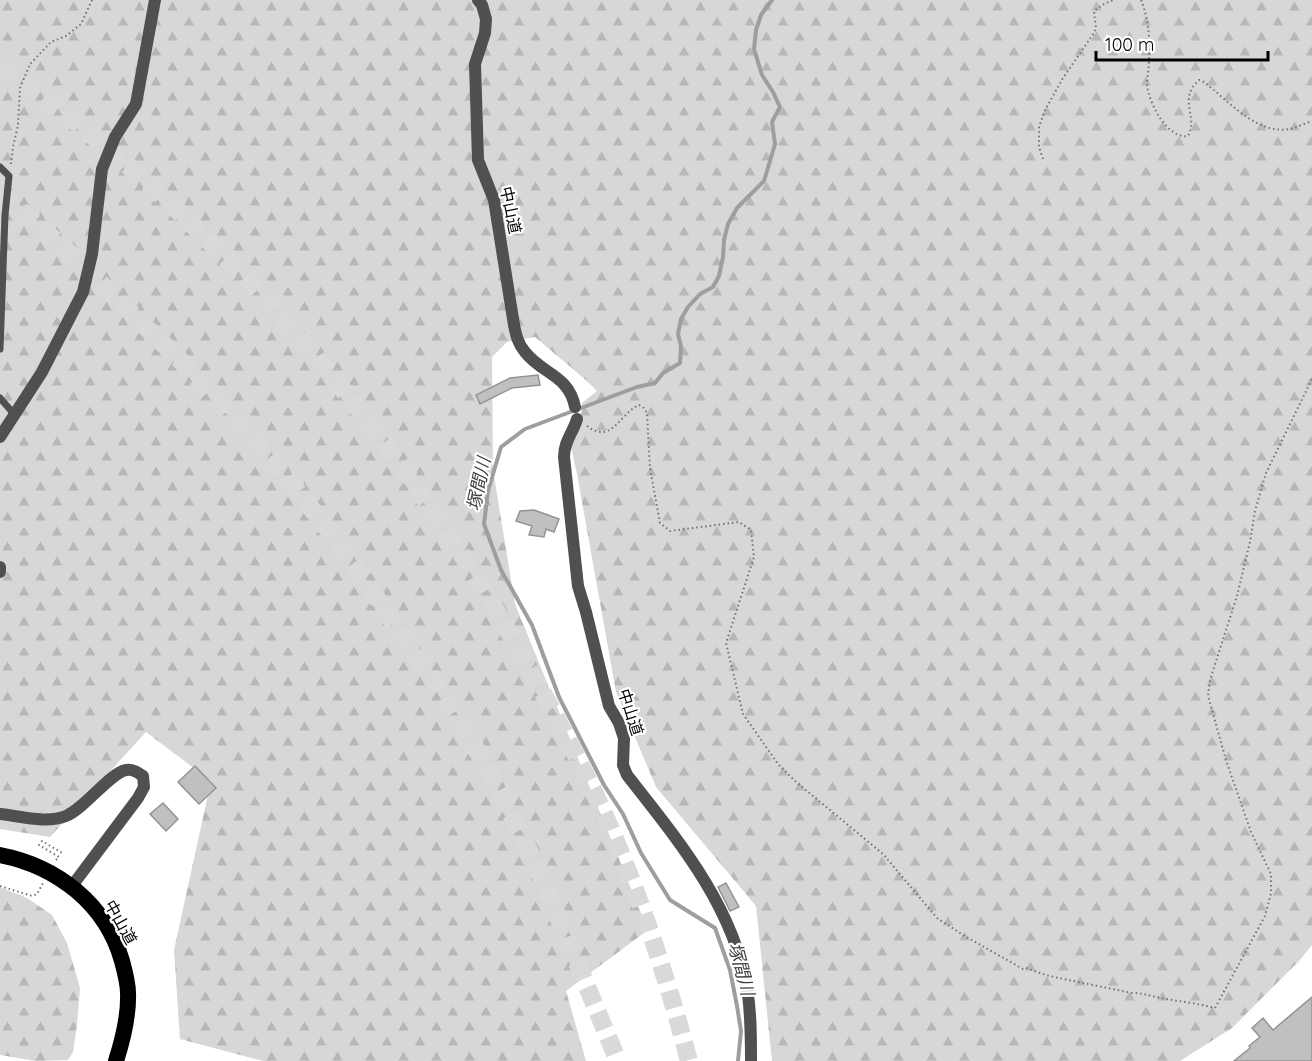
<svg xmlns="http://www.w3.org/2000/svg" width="1312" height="1061" font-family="Quicksand,'Noto Sans JP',sans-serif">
<defs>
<pattern id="forest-firs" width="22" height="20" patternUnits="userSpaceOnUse" patternTransform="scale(1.5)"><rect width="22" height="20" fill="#d7d7d7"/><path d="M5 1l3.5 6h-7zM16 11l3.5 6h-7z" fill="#b7b7b7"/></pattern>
</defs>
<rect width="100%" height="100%" fill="#fff"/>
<path fill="url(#forest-firs)" d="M0 0H1312V945L1299 961 1232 1028 1180 1061H772L756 906 656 787 616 692 577 474 570 442 580 425 582 403 597 391 587 381 535 337 507 342 492 357 493 470 515 604 648 930 566 991 586 1061H263L180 1039 174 950 211 781 146 732 50 837 0 829Z
M0 887 27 898 52 915 67 943 80 988 77 1025 73 1052 68 1060 36 1061 0 1055Z"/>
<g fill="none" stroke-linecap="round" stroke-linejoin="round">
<path stroke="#9e9e9e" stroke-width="4" d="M738 1061 741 1031 737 1006 730 970 715 928 670 900 641 853 623 814 604 785 559 697 532 625 501 570 484 524 488 491 501 447 525 429 637 387 655 383 663 373 680 363 681 346 678 334 681 319 688 307 700 294 713 287 719 276 723 257 724 240 728 224 737 208 764 181 775 144 772 122 780 107 773 92 762 75 754 49 756 30 761 15 772 0"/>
</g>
<path fill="#c0c0c0" stroke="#949494" stroke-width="1.5" d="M538 375 540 385 512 388 480 404 476 395 510 378Z
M534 510 559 519 554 532 546 529 544 537 529 535 532 526 516 521 520 511Z
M195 766 216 788 199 804 178 782Z
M163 803 178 819 166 831 150 814Z
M726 883 739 907 730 911 718 887Z
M1312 997V1061H1234L1250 1048 1249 1046 1260 1037 1252 1028 1263 1018 1273 1030Z"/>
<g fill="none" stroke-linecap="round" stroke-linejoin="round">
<path stroke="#d9d9d9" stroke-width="18" stroke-dasharray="18 9" stroke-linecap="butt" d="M0 66C32 89 64 112 94 137 274 285 423 473 534 677 567 736 599 797 624 861 650 926 671 993 689 1061
M0 193 62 246 180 360 289 480 343 549 451 706 498 787 538 869 618 1061"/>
<path stroke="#727272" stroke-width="2" stroke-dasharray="1.5 3" stroke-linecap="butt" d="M1141 0C1149 19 1150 41 1149 61 1149 69 1147 77 1147 85 1149 103 1167 139 1188 136 1199 116 1177 100 1199 80L1204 82C1229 101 1259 138 1294 128 1300 126 1306 123 1312 121
M1043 159 1039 147V127L1045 110 1063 78 1094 33 1096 28 1094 11 1104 4 1113 0
M11 164 13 147 18 125 20 88 30 64 51 42 66 36 81 24 92 0
M587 426C612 445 619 414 639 405L644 408 647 413 650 468 660 523 670 531 739 522 751 530 754 557 726 643 743 714 778 764 795 781 883 854 937 918 963 935 1023 969 1026 968 1049 976 1132 993C1141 993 1148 995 1156 997 1176 1001 1196 1003 1215 1008L1265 916 1271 893V874L1251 832 1226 760 1208 696 1210 680 1237 596 1250 542 1255 511 1266 473 1312 379
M56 860 59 857 39 845 42 841 64 854
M0 886 32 896 37 894 43 883"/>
<path stroke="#505050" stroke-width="7" d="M0 167 9 176 5 215 0 349
M0 398 14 414"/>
<path stroke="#505050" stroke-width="12" d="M478 0 482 5 486 19 485 33 475 64 478 160 494 200 514 325C516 335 518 344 525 352 542 374 569 375 575 407
M577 419C573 433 564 441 564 457L578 586 586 612 609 706 619 723 624 738 623 765 627 775C677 839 733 905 747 988 751 1012 751 1036 751 1061
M0 437 42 372 83 292 92 254 102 169 115 137 136 104 155 0
M0 567V572
M0 814C20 816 46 824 66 816 84 809 110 773 126 770 133 769 137 772 143 776L144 787 138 798 72 886"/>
<path stroke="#000" stroke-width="16" d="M0 855C57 866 106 904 122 961 125 972 128 983 128 993 129 1016 123 1039 116 1061"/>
</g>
<g text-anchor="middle" stroke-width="4.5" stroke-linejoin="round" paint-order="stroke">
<g font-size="16" fill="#000" stroke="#fff">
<text transform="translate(511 210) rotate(78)" y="6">中山道</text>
<text transform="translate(631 712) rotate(72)" y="6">中山道</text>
<text transform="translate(121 922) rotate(61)" y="6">中山道</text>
</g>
<g font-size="18" font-style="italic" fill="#3f3f3f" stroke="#fff">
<text transform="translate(479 484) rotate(-78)" y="6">塚間川</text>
<text transform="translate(741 969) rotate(75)" y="6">塚間川</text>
</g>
</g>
<path d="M1096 51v9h172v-9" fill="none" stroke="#000000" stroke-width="3"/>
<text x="1105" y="51" font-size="18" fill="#000000" stroke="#ffffff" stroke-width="4.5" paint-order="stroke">100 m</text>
</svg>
